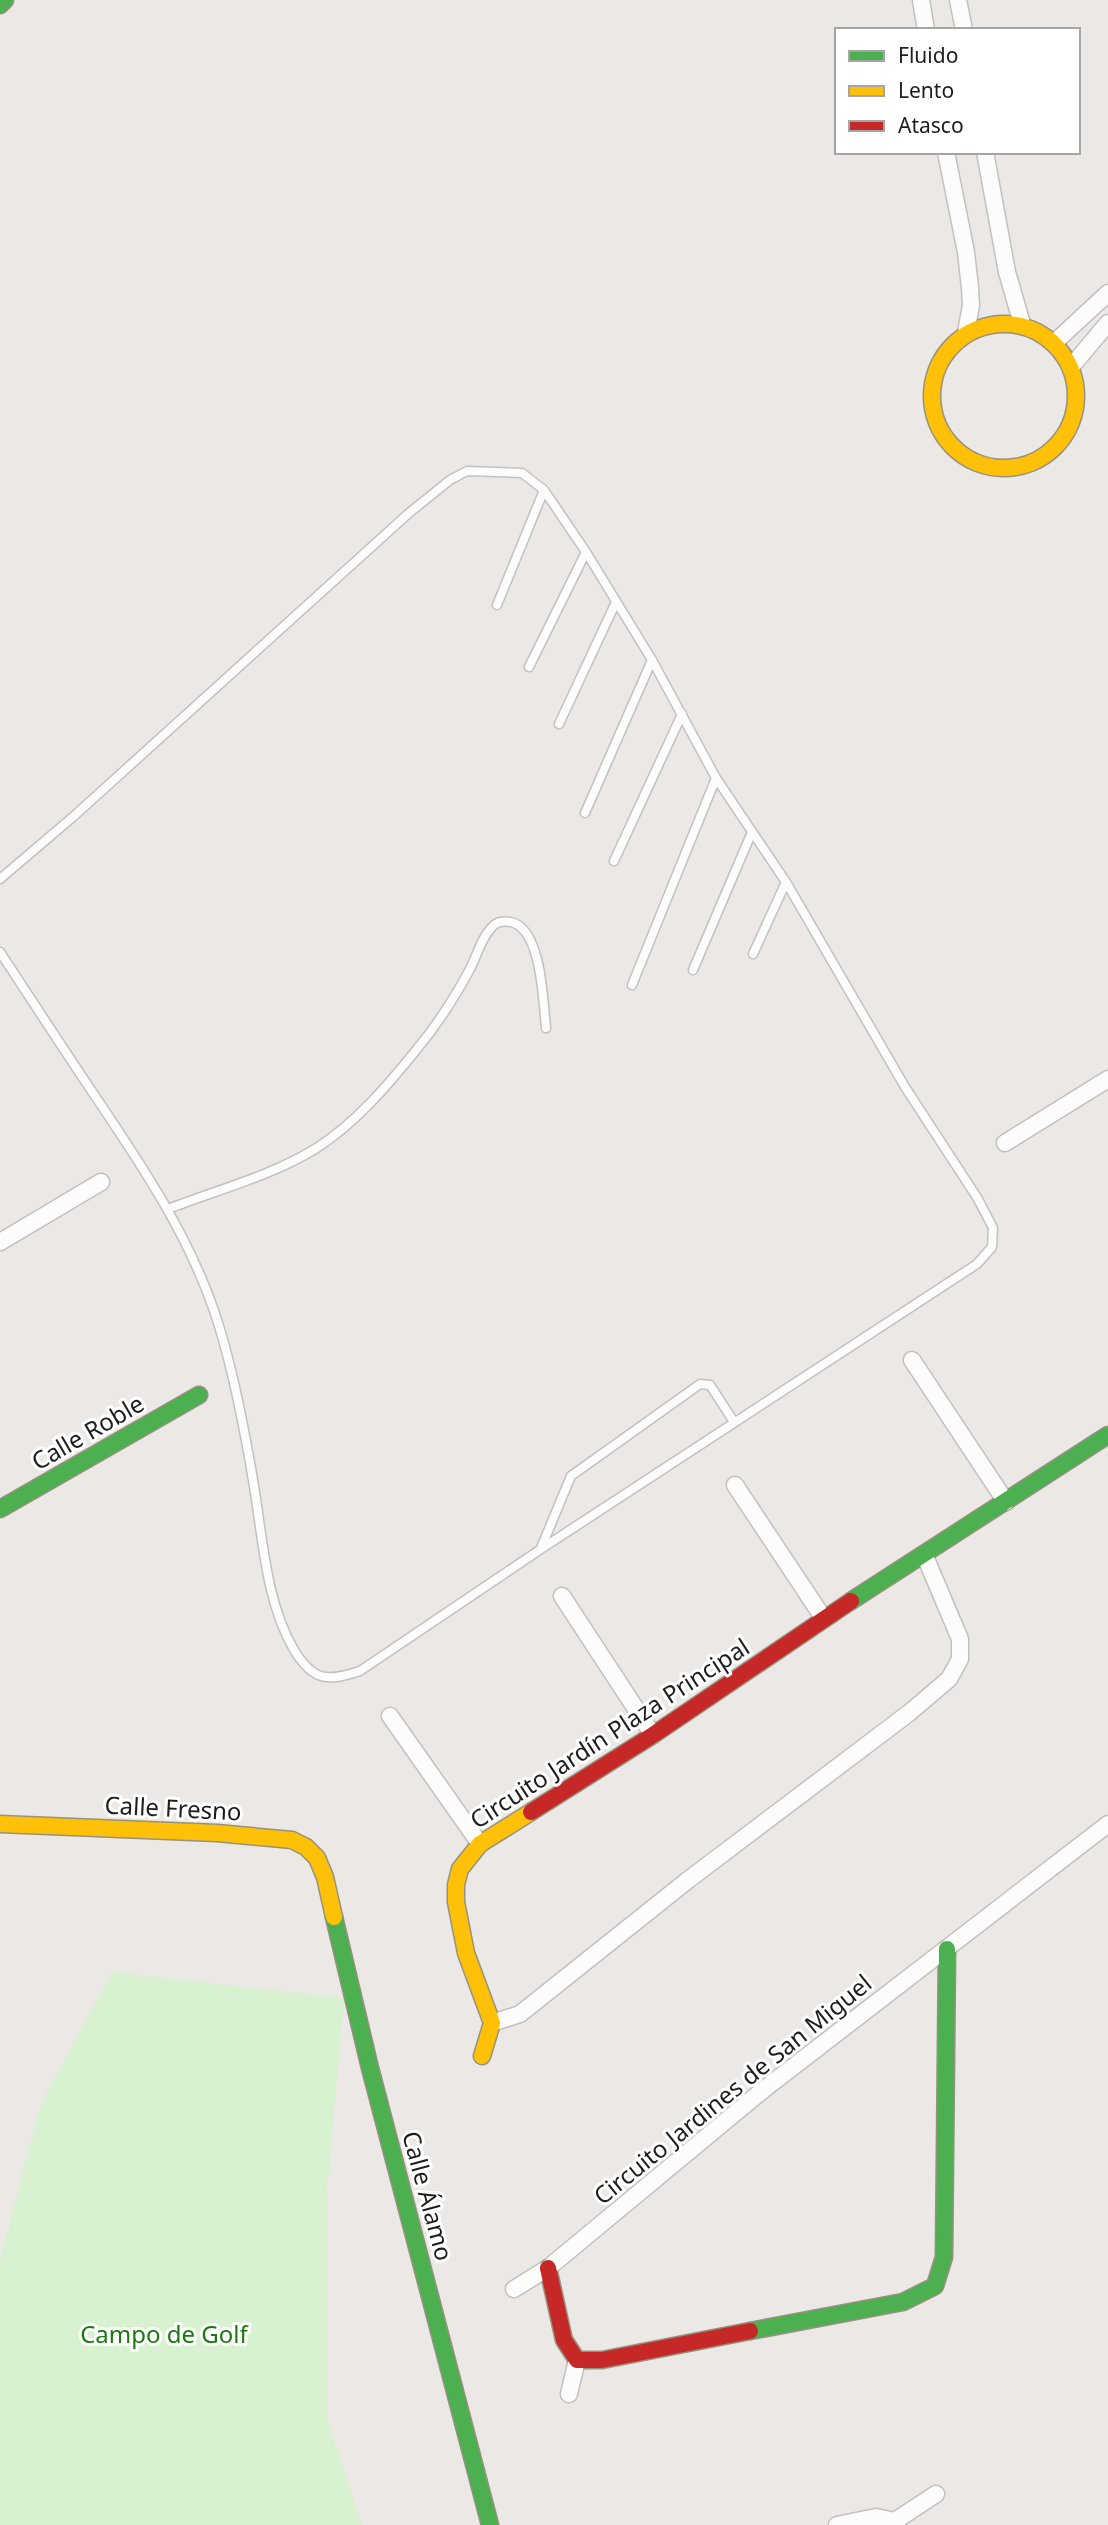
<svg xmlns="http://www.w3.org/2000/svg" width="1108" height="2525" font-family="'Noto Sans',sans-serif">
<rect width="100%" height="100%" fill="#ebe8e6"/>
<path fill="#d7f1d1" d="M112 1972 344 1998 327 2194V2417L362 2525H0V2260L41 2103Z"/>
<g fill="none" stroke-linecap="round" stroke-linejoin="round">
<g stroke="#c2c1c0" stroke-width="11">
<path id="lane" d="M497 605 544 490
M529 667 586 552
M559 724 616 602
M585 813 652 660
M614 861 682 714
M0 879 74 816 409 513 450 480 467 471 522 473 544 490 586 552 652 660 716 778 786 882 905 1087 978 1199 993 1228 992 1247 977 1264 541 1549 360 1671C327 1682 313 1681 294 1650 266 1602 263 1540 254 1486 245 1432 235 1378 219 1326 193 1241 143 1167 93 1093 62 1047 31 999 0 952
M753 954 786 882
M693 970 752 832
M632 985 716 778
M168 1209C217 1190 271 1176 315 1149 355 1124 388 1085 417 1049 437 1025 455 997 470 969 477 956 481 938 492 927 497 921 504 921 511 922 542 929 543 1002 546 1028
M541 1548 571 1476 700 1384 710 1385 734 1422"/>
</g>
<g stroke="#c2c1c0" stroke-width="19">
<path id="street" d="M921 0 926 30
M958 0 964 30
M946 152 966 252 970 288 971 305 966 333
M985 152 1007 272 1022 324
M1054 343 1108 293
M1071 367 1108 323
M1005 1143 1108 1079
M0 1242 101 1182
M912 1360 1006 1502
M735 1485 824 1619
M562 1596 653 1735
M390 1716 480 1844
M492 2023 520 2014 688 1880 909 1713 949 1679 960 1659V1639L924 1554
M514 2289 548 2268 763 2090 1108 1824
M569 2394 577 2360
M895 2521 936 2494
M837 2525 876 2517 895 2521 897 2525"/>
</g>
<g stroke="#95927e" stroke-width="19">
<path id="fast" d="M0 5 5 0
M0 1509 199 1395
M851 1601 1108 1435
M334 1917 370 2068 490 2525
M750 2331 903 2302 935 2286 944 2257 947 1949"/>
</g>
<g stroke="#95927e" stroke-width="19">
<path id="slow" d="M932 396a72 72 0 1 1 144 0a72 72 0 1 1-144 0Z
M0 1824 217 1833 292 1840 306 1847 317 1858 325 1877 334 1917
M482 2056 492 2023 466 1953 456 1902V1885L460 1869 480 1844 531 1812"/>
</g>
<g stroke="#95927e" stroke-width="19">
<path id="jam" d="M531 1812 653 1735 851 1601
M548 2268 564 2340 577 2360H602L750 2331"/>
</g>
<use href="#lane" stroke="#fcfcfb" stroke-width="8"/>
<use href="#street" stroke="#fcfcfb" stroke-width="16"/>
<use href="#fast" stroke="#4caf50" stroke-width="16"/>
<use href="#slow" stroke="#ffc107" stroke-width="16"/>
<use href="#jam" stroke="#c62828" stroke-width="16"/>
</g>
<g text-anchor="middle" stroke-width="6" stroke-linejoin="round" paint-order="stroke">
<g font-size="24" fill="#1d1d1d" stroke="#fff">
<text transform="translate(88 1433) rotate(-30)" y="8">Calle Roble</text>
<text transform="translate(610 1734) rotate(-33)" y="8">Circuito Jardín Plaza Principal</text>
<text transform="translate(173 1809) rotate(3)" y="8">Calle Fresno</text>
<text transform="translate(733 2090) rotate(-39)" y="8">Circuito Jardines de San Miguel</text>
<text transform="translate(427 2196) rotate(75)" y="8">Calle Álamo</text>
</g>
<g font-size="24" fill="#197a0c" stroke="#fff">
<text x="164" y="2343">Campo de Golf</text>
</g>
</g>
<rect x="835" y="28" width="245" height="126" fill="#ffffff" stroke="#a5a5a5" stroke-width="2"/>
<rect x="849" y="51" width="35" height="10" fill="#4caf50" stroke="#a5a5a5" stroke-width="2"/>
<text x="898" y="63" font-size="21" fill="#1d1d1d">Fluido</text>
<rect x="849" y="86" width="35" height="10" fill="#ffc107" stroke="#a5a5a5" stroke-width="2"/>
<text x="898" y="98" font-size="21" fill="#1d1d1d">Lento</text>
<rect x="849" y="121" width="35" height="10" fill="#c62828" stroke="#a5a5a5" stroke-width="2"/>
<text x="898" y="133" font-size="21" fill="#1d1d1d">Atasco</text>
</svg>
